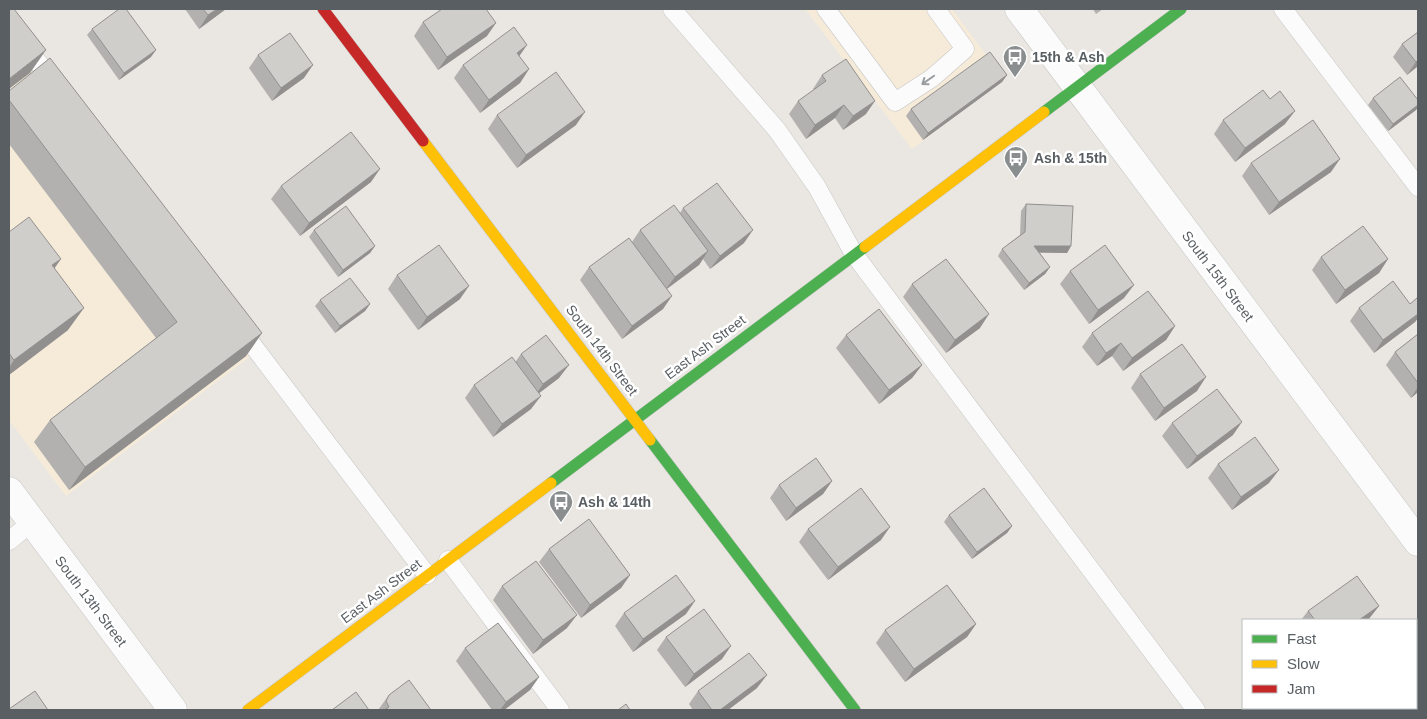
<svg xmlns="http://www.w3.org/2000/svg" width="1427" height="719" font-family="Helvetica,sans-serif">
<rect width="100%" height="100%" fill="#eae7e2"/>
<path fill="#f6ebd9" d="M805 9H952L1004 79 912 149Z
M9 32 252 355 66 496 9 420Z"/>
<g fill="none" stroke-linecap="round" stroke-linejoin="round">
<g stroke="#c6c6c5" stroke-width="19">
<path id="lane" d="M672 9 777 130 817 187 854 254 1196 710
M826 9 895 102 932 78 965 49 936 9
M1283 9 1418 187
M9 24 55 85
M239 327 427 575
M9 541 32 522
M448 560 560 710"/>
</g>
<g stroke="#c6c6c5" stroke-width="29">
<path id="street" d="M1019 9 1418 542
M9 491 173 710"/>
</g>
<g stroke="#c6c6c5" stroke-width="12">
<path id="fast" d="M1044 112 1181 9
M650 440 855 710
M551 483 865 247"/>
</g>
<g stroke="#c6c6c5" stroke-width="12">
<path id="slow" d="M423 141 650 440
M865 247 1044 112
M248 710 551 483"/>
</g>
<g stroke="#c6c6c5" stroke-width="12">
<path id="jam" d="M323 9 423 141"/>
</g>
<use href="#lane" stroke="#fcfbfb" stroke-width="18"/>
<use href="#street" stroke="#fcfbfb" stroke-width="28"/>
<use href="#fast" stroke="#4caf50" stroke-width="11"/>
<use href="#slow" stroke="#ffc107" stroke-width="11"/>
<use href="#jam" stroke="#c62828" stroke-width="11"/>
</g>
<path fill="#b3b1af" d="M185 9H226L199 29Z
M1093 9H1103L1096 14Z
M423 22 487 36 438 70 414 36Z
M92 29 151 57 119 80 87 35Z
M1418 32V66L1407 75 1393 57 1402 44Z
M258 55 304 78 272 101 249 68Z
M519 56 529 69 520 83 480 113 454 78 463 65Z
M822 75 866 114 843 130 835 118 806 139 789 114 798 101 814 90 813 89Z
M1007 75 1002 82 923 140 906 116 911 109Z
M9 91 262 333 246 356 69 490 34 442 50 420 156 338 9 144Z
M1373 98 1418 100V107L1416 110 1388 131 1368 105Z
M497 115 576 125 517 168 488 129Z
M1223 120 1285 124 1235 162 1214 134Z
M1251 163 1331 172 1269 215 1242 176Z
M371 182 300 236 271 199 281 186Z
M1026 204 1071 246 1067 253H1040L1050 267 1045 274 1024 290 998 256 1002 249 1020 235 1021 211Z
M683 208 744 243 710 269 703 259 699 265 667 289 663 309 622 339 580 280 589 267 632 242 640 230 680 213Z
M314 230 375 246 370 253 338 277 309 237Z
M9 232 54 268 68 330 9 375Z
M1321 257 1388 259 1379 273 1336 304 1312 270Z
M1070 271 1124 298 1089 324 1060 284Z
M397 275 460 299 418 330 388 289Z
M912 284 980 328 946 353 903 297Z
M320 300 370 304 365 311 335 333 315 306Z
M1418 300V318L1415 322 1374 353 1350 321 1359 308 1410 304Z
M1175 326 1166 340 1123 371 1112 356 1097 366 1082 347 1092 333Z
M1418 334V392L1411 398 1386 365 1395 352Z
M846 335 922 365 912 378 879 404 836 348Z
M521 354 559 378 539 393 531 409 493 437 465 398 474 385 516 361Z
M1140 374 1197 391 1155 421 1131 388Z
M1172 423 1233 435 1187 469 1162 436Z
M1218 464 1269 483 1232 510 1208 478Z
M832 481 823 494 786 521 770 498 779 485Z
M949 515 1012 526 1007 533 972 559 944 522Z
M808 529 881 540 828 580 799 542Z
M549 549 630 575 621 588 581 618 539 562Z
M502 586 567 628 533 654 493 600Z
M1379 606 1368 620H1301L1308 611Z
M624 613 686 614 633 652 615 626Z
M976 624 967 637 905 682 876 643 885 630Z
M666 637 722 659 685 687 657 650Z
M465 648 539 677 530 690 504 710H492L456 661Z
M757 688 728 710H693L689 704 698 691Z
M389 695 431 710H378Z"/>
<path fill="#92908e" d="M217 9H226L199 29 208 15Z
M496 23 487 36 438 70 447 57Z
M527 45 518 58 517 53Z
M46 50 30 73 9 89V79Z
M156 50 151 57 119 80 124 73Z
M1418 60V66L1407 75 1416 62Z
M313 65 304 78 272 101 281 88Z
M529 69 520 83 480 113 489 100Z
M1007 75 1002 82 923 140 928 133Z
M875 101 866 114 843 130 853 116Z
M844 105 835 118 806 139 815 125Z
M1418 105V107L1416 110 1388 131 1393 124Z
M1295 111 1285 124 1235 162 1245 148Z
M585 112 576 125 517 168 526 155Z
M1340 159 1331 172 1269 215 1279 202Z
M380 169 371 182 300 236 309 223Z
M753 230 744 243 710 269 720 256Z
M375 246 370 253 338 277 343 270Z
M1034 246H1071L1067 253 1029 252Z
M708 251 699 265 665 290 675 277Z
M61 259 45 282 52 265Z
M1388 259 1379 273 1336 304 1345 290Z
M1050 267 1045 274 1024 290 1029 283Z
M1134 285 1124 298 1089 324 1098 310Z
M469 286 460 299 418 330 427 317Z
M672 296 663 309 622 339 632 326Z
M370 304 365 311 335 333 340 326Z
M84 308 68 330 9 375V368L14 360Z
M989 314 980 328 946 353 955 340Z
M1418 314V318L1415 322 1374 353 1383 340Z
M1175 326 1166 340 1123 371 1132 358Z
M262 333 246 356 69 490 85 467Z
M1121 343 1112 356 1097 366 1106 353Z
M569 365 559 378 534 397 543 384Z
M922 365 912 378 879 404 889 390Z
M1206 377 1197 391 1155 421 1164 408Z
M1418 387V392L1411 398Z
M541 396 531 409 493 437 502 424Z
M1242 422 1233 435 1187 469 1197 456Z
M1279 470 1269 483 1232 510 1241 497Z
M832 481 823 494 786 521 796 508Z
M1012 526 1007 533 972 559 977 552Z
M890 527 881 540 828 580 838 567Z
M630 575 621 588 581 618 590 605Z
M695 601 686 614 633 652 643 639Z
M1379 606 1368 620H1359Z
M577 615 567 628 533 654 543 640Z
M976 624 967 637 905 682 914 669Z
M731 646 722 659 685 687 694 674Z
M767 675 757 688 728 710H720Z
M539 677 530 690 504 710H500L506 702Z"/>
<path fill="#d0cecb" stroke="#92908e" d="M10 9H14L46 50 9 79V10Z
M119 9H126L156 50 124 73 92 29Z
M203 9H217L208 15Z
M442 9H486L496 23 447 57 423 22Z
M514 27 527 45 517 53 529 69 489 100 463 65Z
M1418 32V60L1416 62 1402 44Z
M290 33 313 65 281 88 258 55Z
M990 52 1007 75 928 133 911 109Z
M50 58 262 333 85 467 50 420 177 322 9 100V91Z
M846 59 875 101 853 116 844 105 815 125 798 101 826 81 822 75Z
M556 72 585 112 526 155 497 115Z
M1400 77 1418 100V105L1393 124 1373 98Z
M1263 90 1270 99 1280 91 1295 111 1245 148 1223 120Z
M1313 120 1340 159 1279 202 1251 163Z
M351 132 380 169 309 223 281 186Z
M717 183 753 230 720 256 683 208Z
M1026 204 1073 206 1071 246H1034L1050 267 1029 283 1002 249 1025 232Z
M674 205 708 251 675 277 640 230Z
M346 206 375 246 343 270 314 230Z
M29 217 61 259 52 265 84 308 14 360 9 353V232Z
M1363 226 1388 259 1345 290 1321 257Z
M629 238 672 296 632 326 589 267Z
M439 245 469 286 427 317 397 275Z
M1105 245 1134 285 1098 310 1070 271Z
M946 259 989 314 955 340 912 284Z
M350 278 370 304 340 326 320 300Z
M1393 281 1410 304 1417 298 1418 300V314L1383 340 1359 308Z
M1148 291 1175 326 1132 358 1121 343 1106 353 1092 333Z
M879 309 922 365 889 390 846 335Z
M1418 334V383L1395 352Z
M546 335 569 365 543 384 521 354Z
M1182 344 1206 377 1164 408 1140 374Z
M512 357 541 396 502 424 474 385Z
M1217 389 1242 422 1197 456 1172 423Z
M1255 437 1279 470 1241 497 1218 464Z
M816 458 832 481 796 508 779 485Z
M861 488 890 527 838 567 808 529Z
M984 488 1012 526 977 552 949 515Z
M589 519 630 575 590 605 549 549Z
M536 561 577 615 543 640 502 586Z
M676 575 695 601 643 639 624 613Z
M1357 576 1379 606 1359 620H1315L1308 611Z
M947 585 976 624 914 669 885 630Z
M704 609 731 646 694 674 666 637Z
M498 623 539 677 506 702 465 648Z
M749 653 767 675 720 710H712L698 691Z
M409 680 431 710H384L389 707 386 701 389 695Z
M35 691 48 710H9V709Z
M356 692 369 710H332Z
M626 704 630 710H618Z"/>
<defs><path id="oneway-shaft" d="M-6 0H5M1.5-3L5.5 0L1.5 3" fill="none" stroke-width="1.6" stroke-linecap="round" stroke-linejoin="round" transform="scale(1.25)"/></defs>
<use stroke="#9a9d9f" href="#oneway-shaft" transform="translate(928 80) rotate(145)"/>
<defs>
<g id="bus-pin" transform="scale(1.25)"><path d="M0 17L-7.5 6A9.5 9.5 0 1 1 7.5 6Z" fill="#8b8e8f" stroke="#fff"/><path d="M-5-6H5V4H4V6H2V4H-2V6H-4V4H-5ZM-3.5-4V0h7V-4ZM-3.5 1.2v1.5H-2V1.2ZM2 1.2v1.5H3.5V1.2Z" fill="#fff"/></g>
</defs>
<g fill-rule="evenodd">
<use href="#bus-pin" x="1015" y="57"/>
<use href="#bus-pin" x="1016" y="158"/>
<use href="#bus-pin" x="561" y="502"/>
</g>
<g text-anchor="middle" stroke-width="5" stroke-linejoin="round" paint-order="stroke">
<g font-size="14" font-weight="bold" fill="#585e62" stroke="#fff" text-anchor="start">
<text x="1032" y="62">15th &amp; Ash</text>
<text x="1034" y="163">Ash &amp; 15th</text>
<text x="578" y="507">Ash &amp; 14th</text>
</g>
<g font-size="14" fill="#585e62" stroke="#fff">
<text transform="translate(1218 276) rotate(53)" y="5">South 15th Street</text>
<text transform="translate(705 347) rotate(-37)" y="5">East Ash Street</text>
<text transform="translate(602 350) rotate(53)" y="5">South 14th Street</text>
<text transform="translate(381 591) rotate(-37)" y="5">East Ash Street</text>
<text transform="translate(91 601) rotate(53)" y="5">South 13th Street</text>
</g>
</g>
<rect width="1427" height="719" fill="none" stroke="#585e62" stroke-width="20"/>
<rect x="1242" y="619" width="175" height="90" fill="#ffffff" stroke="#bcbfc0"/>
<rect x="1252" y="635" width="25" height="8" fill="#4caf50" stroke="#bcbfc0"/>
<text x="1287" y="644" font-size="15" fill="#585e62">Fast</text>
<rect x="1252" y="660" width="25" height="8" fill="#ffc107" stroke="#bcbfc0"/>
<text x="1287" y="669" font-size="15" fill="#585e62">Slow</text>
<rect x="1252" y="685" width="25" height="8" fill="#c62828" stroke="#bcbfc0"/>
<text x="1287" y="694" font-size="15" fill="#585e62">Jam</text>
</svg>
